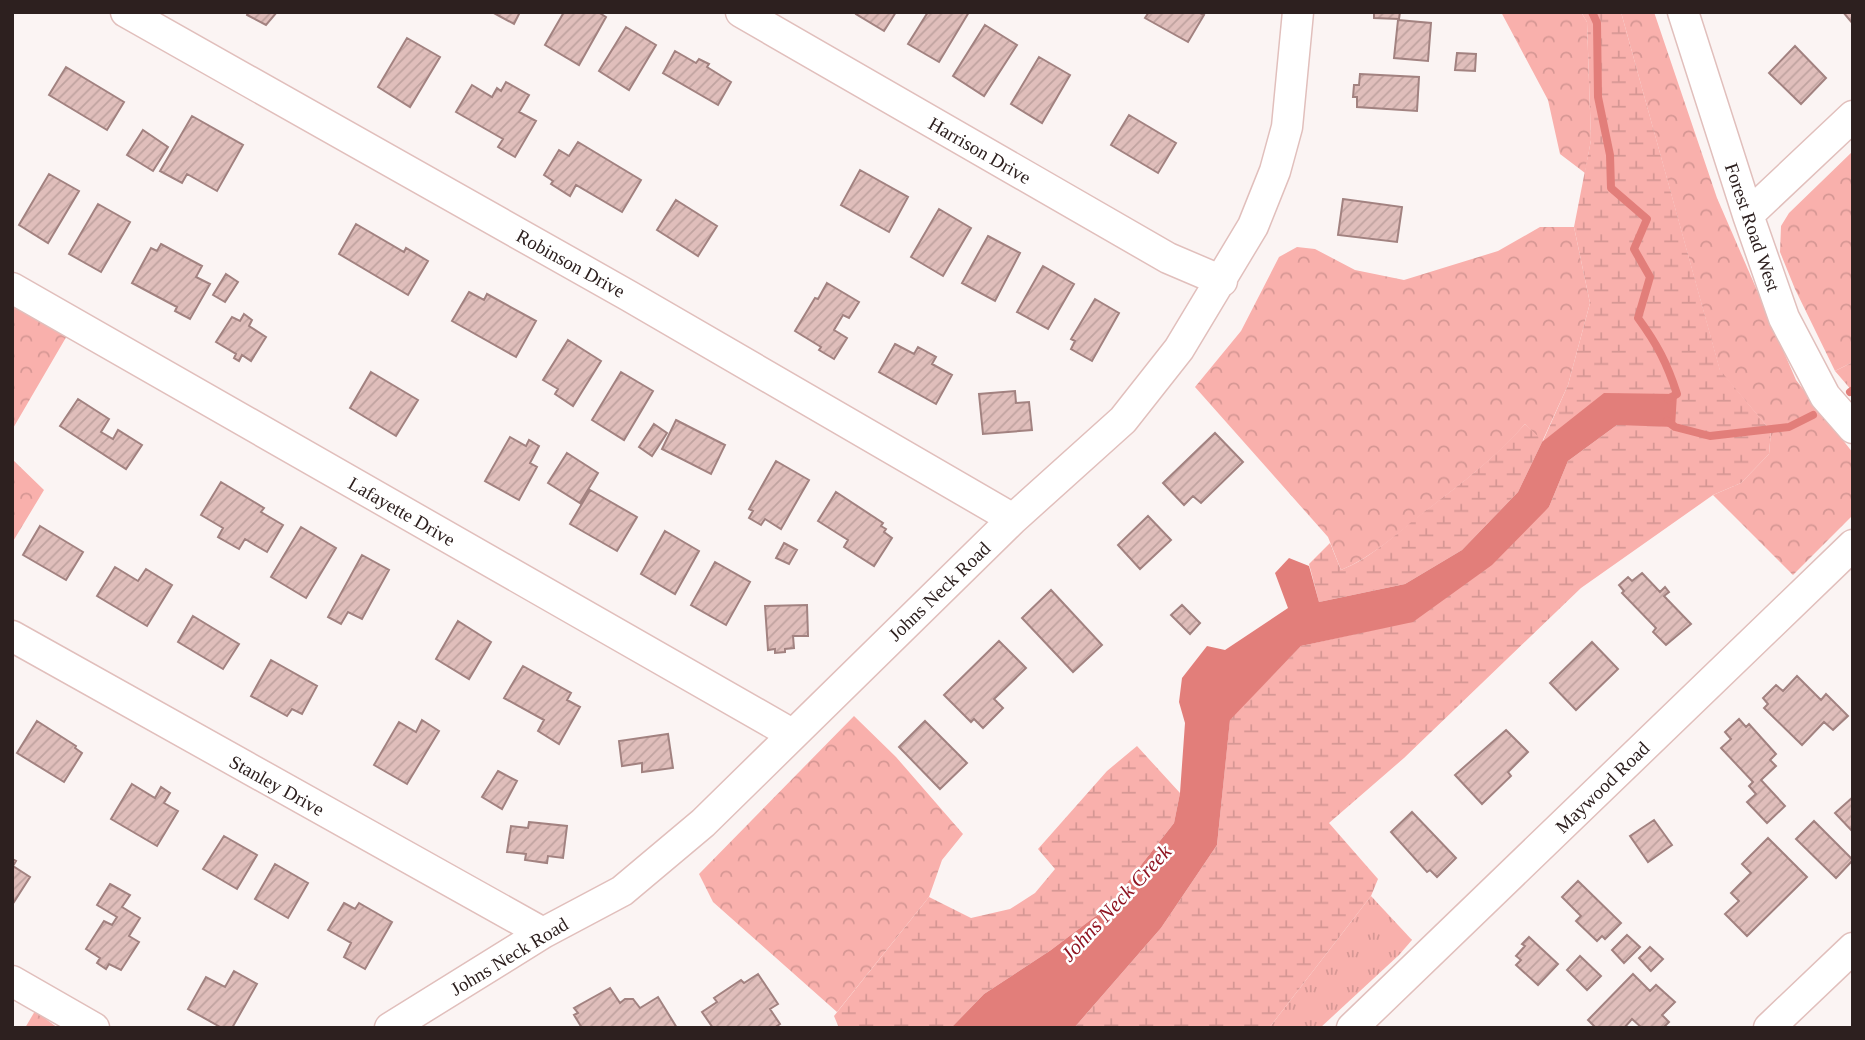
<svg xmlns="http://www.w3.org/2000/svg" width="1865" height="1040" font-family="'Times New Roman',serif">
<defs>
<pattern id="grass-tufts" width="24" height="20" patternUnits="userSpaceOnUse" patternTransform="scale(1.75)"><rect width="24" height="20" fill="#f9b0ac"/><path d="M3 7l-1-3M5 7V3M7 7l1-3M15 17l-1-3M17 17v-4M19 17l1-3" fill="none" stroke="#d69794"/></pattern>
<pattern id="forest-crowns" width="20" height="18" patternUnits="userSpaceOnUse" patternTransform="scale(1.75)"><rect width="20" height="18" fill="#f9b0ac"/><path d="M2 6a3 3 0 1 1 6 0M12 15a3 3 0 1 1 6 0" fill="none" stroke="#d69794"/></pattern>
<pattern id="wetland-marsh" width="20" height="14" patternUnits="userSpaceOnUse" patternTransform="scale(1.75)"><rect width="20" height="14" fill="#f9b0ac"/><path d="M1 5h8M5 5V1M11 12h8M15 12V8" fill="none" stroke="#d69794"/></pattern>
<pattern id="building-hatch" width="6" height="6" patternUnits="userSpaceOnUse" patternTransform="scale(1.75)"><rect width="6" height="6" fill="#e0bebb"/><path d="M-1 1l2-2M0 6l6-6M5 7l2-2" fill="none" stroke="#c0a3a0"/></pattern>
</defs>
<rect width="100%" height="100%" fill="#fbf4f3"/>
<path fill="url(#grass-tufts)" d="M1371 896 1412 940 1399 955 1320 1028H1269Z"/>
<path fill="url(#forest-crowns)" d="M1501 12H1581L1587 22 1591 140 1585 173 1560 154 1548 100Z
M1621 12H1654L1717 198 1796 380 1853 453V515L1793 575 1713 495 1741 483 1769 454 1771 431 1720 371Z
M1853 151V362L1835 371 1795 289 1780 252 1781 226 1789 213Z
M1540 227H1574L1590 303 1568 385 1542 442 1525 424C1495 459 1458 486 1422 514 1396 535 1372 557 1341 570L1328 537 1195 387 1241 331 1279 257 1297 247 1315 249 1355 270 1404 280 1498 251Z
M12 303 68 334 12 430Z
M12 459 44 490 12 543Z
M854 716 896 757 963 834 942 860 929 897 837 1012 713 902 699 874Z
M35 1011 58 1028H25Z"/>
<path fill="url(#wetland-marsh)" d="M1581 12H1621L1720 370 1771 431 1769 454 1741 483 1713 495 1581 588 1404 758 1329 823 1378 879 1371 896 1269 1028H1074L1161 928 1217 845 1230 719 1301 646 1413 621 1549 507 1568 461 1617 425 1676 394 1542 442 1518 492 1462 550 1405 584 1319 602 1309 564 1330 543 1341 570C1371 558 1395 535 1420 515 1457 487 1494 459 1525 424L1543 441 1568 385 1590 303 1574 227 1591 140 1587 22Z
M1853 362V392L1835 371Z
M1137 746 1180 793 1174 823 1109 906 1051 950 984 994 951 1028H839L834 1016 929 897 971 918 1010 909 1035 893 1055 869 1038 849 1107 771Z"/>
<path fill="#e27e7a" d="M1604 393 1677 394 1675 427 1617 425 1568 461 1549 507 1492 565 1413 622 1301 646 1230 720 1217 845 1161 928 1074 1028H951L984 994 1051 950 1109 906 1174 823 1180 793 1185 723 1179 702 1182 678 1207 646 1225 650 1288 608 1275 573 1289 558 1309 566 1319 602 1405 584 1462 550 1518 492 1542 442Z"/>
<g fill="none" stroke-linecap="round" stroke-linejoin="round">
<path stroke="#e27e7a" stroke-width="8" d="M1592 12 1597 23 1598 97 1610 155 1611 188 1647 219 1634 249 1650 277 1638 318C1657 344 1667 363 1677 394L1668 399
M1850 392 1853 390
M1667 421 1675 427 1710 436 1789 427 1813 415"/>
</g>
<path fill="url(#building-hatch)" stroke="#a28280" stroke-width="2" d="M248 12H277L266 25 247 15Z
M492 12H520L514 24Z
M564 12H598L606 17 579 65 545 45Z
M857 12H896L884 31 856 14Z
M928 12H969L939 62 908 44Z
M1149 12H1198L1204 15 1188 42 1145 18Z
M1374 12H1400L1399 19 1374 18Z
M1843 12H1853V24Z
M1398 20 1431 23 1428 61 1394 58Z
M985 25 1017 45 984 96 953 76Z
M626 27 656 45 629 90 599 71Z
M407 38 440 57 410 107 378 87Z
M1795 46 1826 78 1801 104 1769 73Z
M675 51 696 63 699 59 709 64 707 67 731 82 718 105 663 73Z
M1457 53 1476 54 1475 71 1455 70Z
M1039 57 1070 75 1042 123 1011 104Z
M66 67 124 102 107 130 49 95Z
M1360 74 1419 77 1417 111 1357 107V97H1353L1354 85H1359Z
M506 82 529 95 519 112 536 121 515 157 498 147 503 139 456 112 472 85 492 97 497 88 501 91Z
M1129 115 1176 143 1158 173 1111 145Z
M192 116 243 145 217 191 187 174 182 183 160 171Z
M143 130 168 147 153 171 127 155Z
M578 142 641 180 622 212 576 185 570 196 551 184 553 181 544 175 559 150 569 156Z
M860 170 908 197 889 232 841 205Z
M49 174 79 191 48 243 19 225Z
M1343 199 1402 207 1397 242 1338 235Z
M676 200 717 226 698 256 657 230Z
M98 204 130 222 101 272 69 254Z
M939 209 971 228 943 276 911 257Z
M356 224 404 252 406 248 428 261 408 295 339 254Z
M988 236 1020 253 995 301 962 283Z
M161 244 202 266 196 277 210 284 190 319 175 311 177 307 132 283 151 248 157 251Z
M1043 266 1074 284 1048 329 1017 312Z
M226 274 238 282 225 302 213 295Z
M827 283 859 302 849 318 843 315 834 330 847 338 834 359 819 350 821 347 795 331 815 298 818 299Z
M469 292 484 300 487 294 536 321 516 357 452 321Z
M1095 299 1119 313 1092 361 1071 349 1075 341 1071 339Z
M244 314 252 320 249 326 266 337 251 361 242 355 239 361 234 358 236 354 216 342 232 317 240 321Z
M568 340 601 361 573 406 555 394 558 389 543 380Z
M895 344 914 354 918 347 936 357 932 364 952 375 936 404 879 372Z
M371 372 418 400 396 436 350 408Z
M621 372 653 391 624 440 592 420Z
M1015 391 1016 403 1029 402 1032 430 983 434 979 394Z
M78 399 109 419 101 432 113 439 118 430 142 445 126 469 60 426Z
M676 420 725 445 711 474 662 449Z
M654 424 667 433 652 456 639 447Z
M1215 433 1243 462 1201 503 1193 496 1184 505 1163 483Z
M510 437 526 446 529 440 539 446 530 463 537 467 519 500 485 481Z
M567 453 598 473 580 503 548 483Z
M776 461 809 480 781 529 765 519 761 525 749 518 753 511 749 509Z
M221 482 264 508 261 512 283 525 267 552 245 539 239 549 218 537 223 528 201 515Z
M590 490 637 517 617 551 570 524Z
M836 492 883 523 881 526 886 529 884 532 892 538 874 566 844 547 848 540 818 521Z
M1148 516 1171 540 1140 569 1118 545Z
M40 526 83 552 66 580 23 555Z
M301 527 336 548 306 598 271 577Z
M665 531 699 551 675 594 641 574Z
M784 543 797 550 789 564 776 558Z
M362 555 389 570 362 619 348 612 341 624 328 617Z
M715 562 750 582 726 625 691 605Z
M115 567 138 581 146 569 172 585 147 626 97 596Z
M1642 573 1660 592 1665 587 1669 592 1664 596 1691 624 1666 645 1653 632 1656 628 1622 593 1624 591 1619 585 1628 577 1632 581Z
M1051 590 1102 645 1073 672 1022 618Z
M807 605 808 636H793L794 648 785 649V652L775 653V649L768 650 765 606Z
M1182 605 1200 623 1190 634 1171 615Z
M193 616 239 644 223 669 178 642Z
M458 621 491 642 469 679 436 659Z
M999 641 1026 668 994 699 1003 708 983 728 974 719 971 722 944 695Z
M1592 642 1618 669 1576 710 1550 683Z
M271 660 317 686 302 714 292 709 287 716 251 696Z
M523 666 571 693 567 700 580 707 559 744 538 731 544 720 504 698Z
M1797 676 1821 700 1826 694 1848 716 1833 730 1824 722 1802 745 1764 708 1768 704 1763 698 1776 685 1783 691Z
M1739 719 1746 727 1749 724 1776 754 1770 760 1776 766 1761 780 1785 806 1767 823 1747 802 1756 794 1749 786 1753 782 1721 748 1731 739 1725 732Z
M422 720 439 731 407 784 374 765 399 722 416 732Z
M37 721 76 746 75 748 82 753 64 782 17 753Z
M925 721 967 763 940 789 899 747Z
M1506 730 1528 752 1508 772 1511 776 1482 804 1455 775Z
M668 734 673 768 642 772V763L622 766 619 741Z
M498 771 517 781 502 809 482 797Z
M132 784 155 798 161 787 170 793 164 803 178 811 157 846 111 819Z
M1853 797V832L1835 813Z
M1412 812 1456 858 1437 877 1430 870 1427 872 1391 832Z
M1654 820 1672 845 1648 862 1630 836Z
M1814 821 1853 860 1836 878 1796 839Z
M529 822 567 826 563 858 548 856 547 863 525 860 526 854 507 852 511 826 528 828Z
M224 836 257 855 237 889 203 869Z
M1768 838 1807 877 1747 936 1725 914 1739 901 1731 893 1751 873 1742 864Z
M12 859 16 861 13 866 30 877 12 905Z
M275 864 308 883 288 918 255 899Z
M1578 881 1621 923 1605 939 1602 936 1597 941 1576 921 1581 916 1562 897Z
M110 884 130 895 122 907 140 918 129 936 139 942 121 970 109 964 106 969 97 963 100 958 86 949 104 921 112 925 117 917 97 905Z
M344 903 355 909 359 903 392 922 365 969 344 957 351 943 328 930Z
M1627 935 1640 947 1624 963 1612 950Z
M1529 937 1558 964 1538 985 1516 965 1521 960 1516 956 1525 946 1522 944Z
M1650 947 1663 959 1651 971 1639 958Z
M1580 956 1601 976 1587 990 1567 970Z
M234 971 257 984 232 1028H222L188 1009 206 977 225 987Z
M758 974 778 1004 770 1009 780 1024 774 1028H713L702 1012 717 1002 714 998 741 980 744 983Z
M1633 974 1650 991 1656 985 1675 1002 1662 1015 1669 1022 1663 1028H1642L1632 1019 1624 1028H1596L1588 1020Z
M610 988 620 1003 625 999H633L640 1008 658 997 677 1028H582L574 1015 578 1013 574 1008Z"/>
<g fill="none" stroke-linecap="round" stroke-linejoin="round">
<g stroke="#e1bfbc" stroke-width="33">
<path id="street" d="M126 12 629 296 1013 519
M741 12 1168 258 1222 281
M1683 12 1748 215 1784 318 1825 396 1853 428
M1748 215 1853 116
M12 288 792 734
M12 636 543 933
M12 981 94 1028
M390 1028 543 933 622 891 703 823 1013 519 1123 420 1179 349 1253 226 1275 171 1287 127 1298 12
M1352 1028 1853 545
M1769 1028 1853 948"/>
</g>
<use href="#street" stroke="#fff" stroke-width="30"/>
</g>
<g text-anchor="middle" stroke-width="5" stroke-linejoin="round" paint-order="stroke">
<g font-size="19" fill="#2d201f" stroke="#fff">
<text transform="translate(980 150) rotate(30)" y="7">Harrison Drive</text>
<text transform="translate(1753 227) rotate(71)" y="7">Forest Road West</text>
<text transform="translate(571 263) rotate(29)" y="7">Robinson Drive</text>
<text transform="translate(402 511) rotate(30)" y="7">Lafayette Drive</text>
<text transform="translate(939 591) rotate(-44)" y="7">Johns Neck Road</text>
<text transform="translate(277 785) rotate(29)" y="7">Stanley Drive</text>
<text transform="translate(1602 787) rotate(-44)" y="7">Maywood Road</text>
<text transform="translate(509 956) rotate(-31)" y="7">Johns Neck Road</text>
</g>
<g font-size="21" font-style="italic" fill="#8f1522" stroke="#fff">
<text transform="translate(1116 903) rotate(-47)" y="7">Johns Neck Creek</text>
</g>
</g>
<rect width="1865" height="1040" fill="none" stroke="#2d201f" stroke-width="28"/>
</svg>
